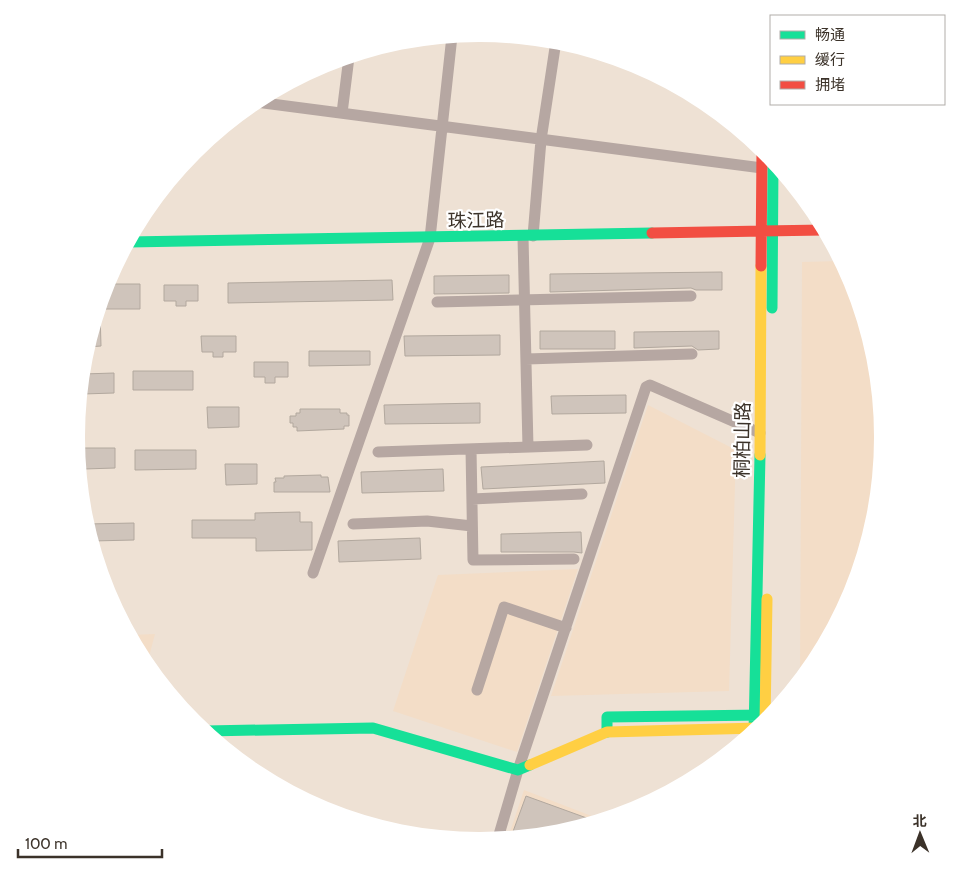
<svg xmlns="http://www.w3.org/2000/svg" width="960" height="874" font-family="Cabin,'Noto Sans SC',sans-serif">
<rect width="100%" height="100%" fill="#eee1d4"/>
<path fill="#f3ddc7" d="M841 261 853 283 876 359 883 437 875 516 852 592 815 661 800 680 802 262Z
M648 405 736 450 729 691 551 696Z
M578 569 517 752 393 711 438 575Z
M155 634 147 664 131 635Z
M524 790 602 820 558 833 508 838Z"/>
<path fill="#cfc4bb" stroke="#b2a89e" d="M722 272V290H696L691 288 550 292V274Z
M509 275V293L434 294V276Z
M392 280 393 300 228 303V283Z
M107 284H140V309H99Z
M164 285H198V301H186V306H176V301H164Z
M98 312H100L101 346 88 347Z
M540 331H615V349H540Z
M719 331V349L698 350 692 346 634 348V332Z
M500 335V355L405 356 404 336Z
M201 336H236V352H223V357H213V352H202Z
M309 351H370V365L309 366Z
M254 362H288V377H275V383H265V377H254Z
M133 371H193V390H133Z
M114 373V393L83 394V374Z
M626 395V413L552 414 551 396Z
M480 403V423L385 424 384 405Z
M207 407H239V427L208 428Z
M300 409H340V413H347V415H349V426H344V429L297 431V427H293V423H290V416H296V413H300Z
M83 448H115V468L84 469Z
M135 450H196V469L135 470Z
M604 461 605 483 483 489 481 467Z
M225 464H257V484L226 485Z
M443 469 444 491 362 493 361 472Z
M321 475V477H328L330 492H274V482H276L275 478H284V476Z
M300 512V522H312V550L256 551V538H192V520H255V513Z
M134 523V540L92 541 87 524Z
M581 532 582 553 574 552H501V534Z
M420 538 421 559 339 562 338 541Z
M526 796 595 821 558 833 511 837Z"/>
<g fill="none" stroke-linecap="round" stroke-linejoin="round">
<path stroke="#b6a7a2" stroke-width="11" d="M256 102 762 168
M342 113 349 57
M533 236 541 140 556 41
M523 237 528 447
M437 302 691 296
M526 359 692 354
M471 449 473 560 574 559
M378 452 587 445
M472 499 582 494
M353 524 427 521 472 526
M313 573 430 238 452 36
M477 690 504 607 566 628
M498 838 518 770 646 387 650 385 760 433"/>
<path stroke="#16e098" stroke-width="11" d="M129 242 652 233
M772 308 773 162
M206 731 373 728 518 770 530 765
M607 732V717L763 715
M754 732 760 455"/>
<path stroke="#ffcf43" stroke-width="11" d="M760 455 761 266
M765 722 767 599
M530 765 607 732 758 728"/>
<path stroke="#f24e42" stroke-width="11" d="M652 233 824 230
M761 266 762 149"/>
</g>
<g text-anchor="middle" stroke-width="4.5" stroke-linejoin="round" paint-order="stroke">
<g font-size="19" fill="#3b3229" stroke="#fff">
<text transform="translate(476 220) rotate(-1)" y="7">珠江路</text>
<text transform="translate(742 440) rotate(-89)" y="7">桐柏山路</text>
</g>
</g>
<path d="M0 0H960V874H0ZM479 42H480A394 394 0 0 1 874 436V438A394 394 0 0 1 480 832H479A394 394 0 0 1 85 438V436A394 394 0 0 1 479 42Z" fill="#fff" fill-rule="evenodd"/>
<rect x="770" y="15" width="175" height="90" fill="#ffffff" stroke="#b1ada9"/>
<rect x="780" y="31" width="25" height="8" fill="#16e098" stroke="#b1ada9"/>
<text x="815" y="40" font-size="15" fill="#3b3229">畅通</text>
<rect x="780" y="56" width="25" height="8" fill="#ffcf43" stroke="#b1ada9"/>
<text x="815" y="65" font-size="15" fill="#3b3229">缓行</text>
<rect x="780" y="81" width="25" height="8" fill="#f24e42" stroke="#b1ada9"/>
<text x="815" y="90" font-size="15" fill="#3b3229">拥堵</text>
<g transform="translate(920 834) rotate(359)" stroke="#ffffff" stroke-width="4" paint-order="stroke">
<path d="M0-4L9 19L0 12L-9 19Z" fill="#3b3229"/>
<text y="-8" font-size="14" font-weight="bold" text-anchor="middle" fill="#3b3229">北</text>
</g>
<path d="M18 849v8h144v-8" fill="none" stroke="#3b3229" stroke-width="2.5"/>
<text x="25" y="849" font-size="15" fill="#3b3229" stroke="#ffffff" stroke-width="4" paint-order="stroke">100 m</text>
</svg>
